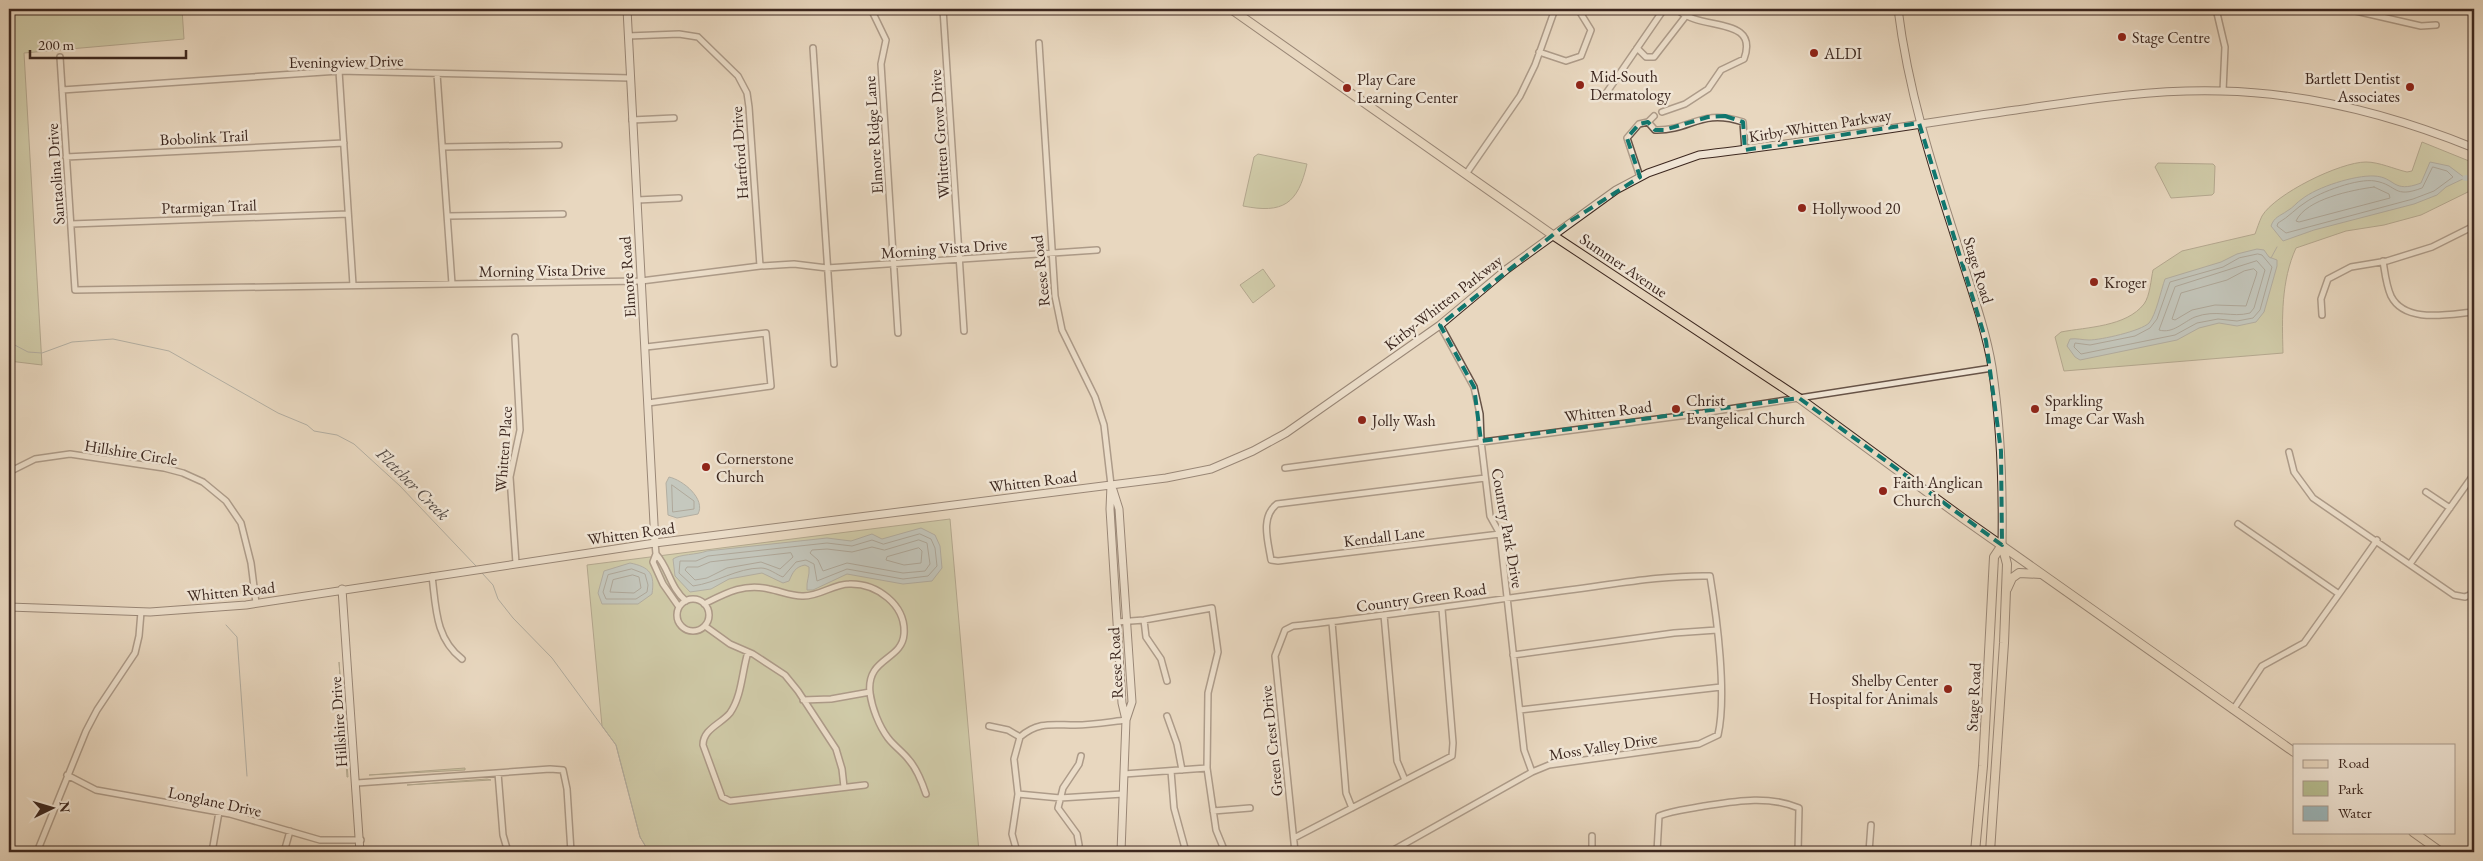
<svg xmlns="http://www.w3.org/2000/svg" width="2483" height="861" font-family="'EB Garamond',serif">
<rect width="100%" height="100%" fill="#e8d7bf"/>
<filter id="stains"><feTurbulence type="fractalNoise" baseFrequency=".004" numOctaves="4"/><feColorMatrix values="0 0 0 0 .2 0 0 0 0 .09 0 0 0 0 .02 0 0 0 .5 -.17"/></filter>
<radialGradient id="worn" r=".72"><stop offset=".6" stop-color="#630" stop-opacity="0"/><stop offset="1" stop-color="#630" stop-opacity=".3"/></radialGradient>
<path fill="#b6be91" stroke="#797258" d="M9 9H182L184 39 24 53 42 365 9 361Z
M2422 142 2474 163V189L2421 215 2384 225 2346 231 2296 248C2281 281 2282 318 2283 353L2064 371 2055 337 2061 332C2087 327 2126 327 2144 304 2150 296 2151 279 2153 270L2182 251 2255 234C2257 229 2259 222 2262 216 2275 194 2340 162 2366 162 2379 162 2394 169 2407 172L2412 171Z
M1258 154 1307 164C1298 204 1283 214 1243 206L1254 157Z
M2158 163 2213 164 2215 166 2214 193 2212 195 2171 198 2155 167Z
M1263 269 1275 286 1253 303 1240 285Z
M950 519 979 852H649L640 837 616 745 602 726 587 565Z
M339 662 348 777H347Z
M465 768V770L369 775Z
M487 779 491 780 407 785Z"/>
<path fill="#9bb7bc" stroke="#757d7d" d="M2430 162 2449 166 2465 178 2446 187 2437 195 2414 204 2314 230 2283 241 2271 226C2274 217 2280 216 2287 211 2293 208 2297 202 2302 199 2317 187 2355 175 2374 176 2396 177 2392 194 2421 183Z
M2257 249 2264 250 2269 257 2277 260V266L2264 312 2256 322 2237 326 2219 323 2199 328 2177 340 2080 360 2075 357 2067 346 2070 339C2077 338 2082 340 2089 340 2101 340 2141 331 2149 323 2156 315 2161 290 2165 279L2221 262 2237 254Z
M669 477C683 480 706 499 698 514L677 518 668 515 666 483Z
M921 528 935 535 940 546 942 568 932 581 903 584 847 574 813 590H807C806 581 810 576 809 567L805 565C795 567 793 572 789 581L783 583 762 573 729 579 711 589 690 592 675 576 673 559C680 554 696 555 707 551L827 538 851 541 872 534 882 539Z
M630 563C650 567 655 574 652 594L638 604H602L598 593 604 571Z"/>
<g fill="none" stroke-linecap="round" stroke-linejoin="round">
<path stroke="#6c6f6e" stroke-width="1" d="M2433 167 2447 171 2453 177 2434 191 2413 199 2286 233 2277 226 2278 223C2289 217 2296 208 2306 202 2320 192 2358 178 2375 181 2398 185 2393 199 2422 188Z
M2374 187 2389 194 2390 198 2299 222 2296 221C2306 199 2352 190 2374 187Z
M2258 254 2262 255 2272 267 2260 310 2253 318 2237 321 2218 319 2197 323 2175 335 2081 354 2074 347 2075 343 2090 345 2135 336 2150 328 2157 319 2170 282 2223 267 2239 258Z
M2257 261 2265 270 2254 308 2250 313C2232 318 2216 309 2195 317 2183 322 2173 334 2159 330L2175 287Z
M2254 269 2257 272 2256 276 2246 306 2215 305 2192 310 2175 320 2172 319 2181 293 2227 280 2244 271Z
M672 485 694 501V509L673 512Z
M920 534 931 539 935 548 937 566 928 576 903 579 847 569 817 581 814 564 806 560 796 562 783 577C777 575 769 568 761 568 737 568 716 583 693 586L679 573 680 561H696L708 556 827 543 852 546 872 540 883 544Z
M919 540 927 543 930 564 925 571 903 573 847 563 823 571 818 560 810 553 812 550 827 549 852 552 872 547 884 550Z
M919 548 922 551 921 563 904 565 886 560 887 557Z
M791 553 793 557 780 569 761 562 727 568 707 578 695 580 685 570 687 567H698L710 562Z
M632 569 645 574 648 585 647 592 636 599H606L603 592 608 575Z
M633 575 639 577 641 588 634 593 610 592 613 580Z"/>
<path stroke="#757d7d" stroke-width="1" d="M2271 258 2277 247
M9 342 28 352 42 353 72 342 113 339 169 351 278 413 307 425 314 431 337 435 354 444 400 486 476 566
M482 573 493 585 498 599 513 618 552 658 616 745 640 837 649 852
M226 625 237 637 247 776"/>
<path stroke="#9bb7bc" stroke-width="5.5" d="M2465 178H2474"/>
<g stroke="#675347" stroke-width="8">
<path id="street" d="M871 9 886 40 881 64 898 333
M943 9 964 331
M2216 9 2225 47 2223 91
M2347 9 2421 26 2436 25
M628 36 679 34 698 37 738 76 747 93 749 107 760 266
M1039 43 1055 296 1062 330 1095 397 1104 425 1111 485
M813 48 834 364
M1637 48 1646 57H1654L1685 17
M1539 52 1566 61 1581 56 1591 30 1578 9
M60 57 75 290 641 281 760 266 794 264 827 268 1097 250
M339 71 353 285
M437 74 452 284
M62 90 339 71 630 78
M1607 92 1664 9
M1662 112 1685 104 1708 89 1721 70 1744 59C1760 15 1699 32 1677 9
M632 120 674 118
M1648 122 1654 116
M443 147 559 145
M66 157 344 143
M1466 174 1520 96 1535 65 1555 9
M1640 177 1627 138 1639 124 1648 122 1655 130C1691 131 1700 108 1743 122L1745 150
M637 200 679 198
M448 216 563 214
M71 224 348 214
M2383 261C2385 273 2386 285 2391 296 2405 324 2449 314 2474 312
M2322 315 2321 299 2328 279 2351 267 2387 261 2432 247 2474 226
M1440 325 1474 387 1480 414 1481 441 1490 516 1500 534 1524 750 1532 772
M515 337 520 430 510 477 516 563
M646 347 766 333 771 386 648 403
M2289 452 2294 472 2313 498 2454 595 2465 597 2474 593
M1285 468 1703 413 1992 368
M9 472 35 459 70 454 164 468 183 473 203 482 226 501 241 523 251 563 256 603
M1485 478 1277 504C1260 517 1268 541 1271 560L1278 561 1500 534
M2426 492 2450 508
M655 543 656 554 653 562 663 584 679 607
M656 554C669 568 670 588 686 601
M2410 564 2474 474
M432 576C436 607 435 638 462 659
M2339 594 2377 540
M677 615a16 16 0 1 1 32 0a16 16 0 1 1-32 0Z
M704 604C726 593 744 583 769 589 780 591 791 596 802 596 819 597 833 584 849 584 877 583 906 605 904 634 902 661 866 657 870 693 872 708 879 726 888 738 894 746 903 752 909 760 917 769 922 782 926 794
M1384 615 1397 761 1405 780
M1144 620 1146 637 1161 659 1167 681
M1117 622 1144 620 1212 608 1218 652 1208 693 1207 768 1216 830 1225 852
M1332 622 1346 793 1352 808
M705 626 730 644 753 654 785 675 798 691 836 749 842 769 844 787
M748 652C742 671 742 696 730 713 721 724 703 729 703 745L722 797 730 801 865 785
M1513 655 1674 633 1717 630
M803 700 831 699 870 692
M1520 710 1721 687
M2233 710 2262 666 2304 643 2339 594 2238 524
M1167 716 1177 744 1182 770
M989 726 1008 730 1020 737
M1020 737C1038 721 1053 725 1075 725 1092 725 1109 722 1126 720
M1171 771 1174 808 1186 852
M498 773 503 835 508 852
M1124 774 1207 768
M67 775 96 790 230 814 320 840H361
M357 783 550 769 563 770 567 789 571 852
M1018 794 1060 798 1123 794
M1213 811 1250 808
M1294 838 1452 756 1453 743 1442 609
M1079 845 1077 834 1058 808 1063 788 1079 764 1081 756
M37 852 86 731 97 710 135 653 139 636 141 612
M212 852 219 812
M284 852 290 831
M1017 852 1012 834 1018 794 1014 759 1020 737
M1295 852 1275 656 1285 630 1293 626C1386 616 1477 602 1569 590 1616 584 1663 575 1710 576 1717 618 1727 695 1718 735L1699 744 1549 765 1532 772 1390 852
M1592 852V836
M1657 852 1659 816C1673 810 1690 809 1704 806 1736 801 1768 795 1799 808L1798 852
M1869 852 1871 825"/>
</g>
<g stroke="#3c271f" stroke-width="9">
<path id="secondary" d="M627 9 655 543
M1898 9C1908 90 1932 166 1957 243 1969 284 1985 325 1992 367 2001 426 2003 485 2002 545
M1111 485 1110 509 1122 703 1126 720 1121 852
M1113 490 1119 509 1132 702 1126 720
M342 589 360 852
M9 607 150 612 246 605 655 543 1166 478 1211 469 1253 451 1286 433 1440 325 1507 269 1616 190 1648 173 1699 155C1805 143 1910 125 2016 110 2084 100 2152 89 2221 91 2309 93 2393 115 2474 148"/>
</g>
<g stroke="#3c271f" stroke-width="10">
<path id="primary" d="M1231 9 1554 236 1799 398 1964 519 2294 752
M2007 589 2012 578 2019 573 2041 574
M2413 832 2441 852
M1975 852 1983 766 1994 557 2002 545
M1990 852 2004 643 2007 564 2002 545"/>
</g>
<use href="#street" stroke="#f0e5d5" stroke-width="5"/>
<use href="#secondary" stroke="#f0e5d5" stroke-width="7"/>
<use href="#primary" stroke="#e8d7bf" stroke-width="8"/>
</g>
<path d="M0 0H2483V861H0ZM1725 116 1743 122 1745 150 1919 123 1986 341 2001 451 2002 545 1799 398 1481 441 1474 387 1440 325 1569 222 1640 177 1627 138 1639 124 1648 122 1655 130H1664L1708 117Z" fill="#e8d7bf" fill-opacity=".55" fill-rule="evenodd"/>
<path fill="none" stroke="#0f766e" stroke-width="4" stroke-dasharray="10 6" stroke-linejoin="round" d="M1725 116 1743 122 1745 150 1919 123 1986 341 2001 451 2002 545 1799 398 1481 441 1474 387 1440 325 1569 222 1640 177 1627 138 1639 124 1648 122 1655 130H1664L1708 117Z"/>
<g fill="#8f2418" stroke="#f0e5d5" stroke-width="2">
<circle cx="2122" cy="37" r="5"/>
<circle cx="1814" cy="53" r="5"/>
<circle cx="1580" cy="85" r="5"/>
<circle cx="2410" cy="87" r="5"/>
<circle cx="1347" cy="88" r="5"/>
<circle cx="1802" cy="208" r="5"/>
<circle cx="2094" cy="282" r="5"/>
<circle cx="1676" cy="409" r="5"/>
<circle cx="2035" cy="409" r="5"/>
<circle cx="1362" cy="420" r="5"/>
<circle cx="706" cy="467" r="5"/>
<circle cx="1883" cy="491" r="5"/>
<circle cx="1948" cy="689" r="5"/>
</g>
<g text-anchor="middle" stroke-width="5" stroke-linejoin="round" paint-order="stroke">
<g font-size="16" fill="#3c271f" stroke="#f0e5d5" text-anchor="start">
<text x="2132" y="43">Stage Centre</text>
<text x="1824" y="59">ALDI</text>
<text x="1590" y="82">Mid-South<tspan x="1590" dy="18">Dermatology</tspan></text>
<text x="2400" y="84" text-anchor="end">Bartlett Dentist<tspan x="2400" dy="18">Associates</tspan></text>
<text x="1357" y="85">Play Care<tspan x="1357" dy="18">Learning Center</tspan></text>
<text x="1812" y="214">Hollywood 20</text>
<text x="2104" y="288">Kroger</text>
<text x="1686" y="406">Christ<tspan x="1686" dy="18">Evangelical Church</tspan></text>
<text x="2045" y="406">Sparkling<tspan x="2045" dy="18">Image Car Wash</tspan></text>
<text x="1372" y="426">Jolly Wash</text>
<text x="716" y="464">Cornerstone<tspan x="716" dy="18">Church</tspan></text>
<text x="1893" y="488">Faith Anglican<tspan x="1893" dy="18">Church</tspan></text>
<text x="1938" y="686" text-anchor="end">Shelby Center<tspan x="1938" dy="18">Hospital for Animals</tspan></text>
</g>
<g font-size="16" fill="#3c271f" stroke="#f0e5d5">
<text transform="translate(346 61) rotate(-1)" y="6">Eveningview Drive</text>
<text transform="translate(1820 125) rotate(-9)" y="6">Kirby-Whitten Parkway</text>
<text transform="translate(939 134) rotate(-94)" y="6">Whitten Grove Drive</text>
<text transform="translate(873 135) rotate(-94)" y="6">Elmore Ridge Lane</text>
<text transform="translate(204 137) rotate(-3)" y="6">Bobolink Trail</text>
<text transform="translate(739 153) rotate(-94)" y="6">Hartford Drive</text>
<text transform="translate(55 174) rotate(-94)" y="6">Santaolina Drive</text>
<text transform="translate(209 206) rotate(-2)" y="6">Ptarmigan Trail</text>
<text transform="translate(944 248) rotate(-4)" y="6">Morning Vista Drive</text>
<text transform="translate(1624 265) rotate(34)" y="6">Summer Avenue</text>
<text transform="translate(542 270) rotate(-1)" y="6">Morning Vista Drive</text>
<text transform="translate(1979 270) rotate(73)" y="6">Stage Road</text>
<text transform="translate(1040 271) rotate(-96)" y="6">Reese Road</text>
<text transform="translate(627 277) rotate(-94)" y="6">Elmore Road</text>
<text transform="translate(1443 302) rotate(-38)" y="6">Kirby-Whitten Parkway</text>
<text transform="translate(1608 411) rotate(-7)" y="6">Whitten Road</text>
<text transform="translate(503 449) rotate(-86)" y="6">Whitten Place</text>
<text transform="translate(131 452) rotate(9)" y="6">Hillshire Circle</text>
<text transform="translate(1033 481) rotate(-7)" y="6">Whitten Road</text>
<text transform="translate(1508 528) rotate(80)" y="6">Country Park Drive</text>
<text transform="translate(631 533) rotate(-8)" y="6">Whitten Road</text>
<text transform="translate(1384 536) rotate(-7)" y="6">Kendall Lane</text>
<text transform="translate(231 591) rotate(-6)" y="6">Whitten Road</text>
<text transform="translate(1421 597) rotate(-8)" y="6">Country Green Road</text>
<text transform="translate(1115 663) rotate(-93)" y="6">Reese Road</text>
<text transform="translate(1973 697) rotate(-87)" y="6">Stage Road</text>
<text transform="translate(338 722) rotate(-94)" y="6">Hillshire Drive</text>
<text transform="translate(1271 741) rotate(-96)" y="6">Green Crest Drive</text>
<text transform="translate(1603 746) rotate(-9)" y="6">Moss Valley Drive</text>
<text transform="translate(215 801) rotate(12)" y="6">Longlane Drive</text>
</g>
<g font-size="18" font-style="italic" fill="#544b46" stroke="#f0e5d5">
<text transform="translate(413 484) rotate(45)" y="6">Fletcher Creek</text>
</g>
</g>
<rect width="2483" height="861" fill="none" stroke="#e8d7bf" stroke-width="30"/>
<rect x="10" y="10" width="2463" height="841" fill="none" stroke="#3c271f" stroke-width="2.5"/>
<rect x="15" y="15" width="2453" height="831" fill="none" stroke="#3c271f"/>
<rect x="2293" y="744" width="162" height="90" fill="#f0e5d5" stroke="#a8998c"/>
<rect x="2303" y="760" width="25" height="8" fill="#e8d7bf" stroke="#a8998c"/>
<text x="2338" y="768" font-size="15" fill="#3c271f">Road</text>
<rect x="2303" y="781" width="25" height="15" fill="#b6be91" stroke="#a8998c"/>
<text x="2338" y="794" font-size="15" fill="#3c271f">Park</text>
<rect x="2303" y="806" width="25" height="15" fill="#9bb7bc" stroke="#a8998c"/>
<text x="2338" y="818" font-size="15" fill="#3c271f">Water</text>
<g transform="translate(52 808) rotate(85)" stroke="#f0e5d5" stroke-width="4" paint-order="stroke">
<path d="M0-4L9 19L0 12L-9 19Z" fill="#3c271f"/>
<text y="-8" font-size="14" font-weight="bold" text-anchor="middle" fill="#3c271f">N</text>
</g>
<path d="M30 50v8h156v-8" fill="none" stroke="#3c271f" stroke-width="2.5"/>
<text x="38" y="50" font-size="15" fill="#3c271f" stroke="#f0e5d5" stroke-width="4" paint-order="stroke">200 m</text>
<rect width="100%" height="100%" filter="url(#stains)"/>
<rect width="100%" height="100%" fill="url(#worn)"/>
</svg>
